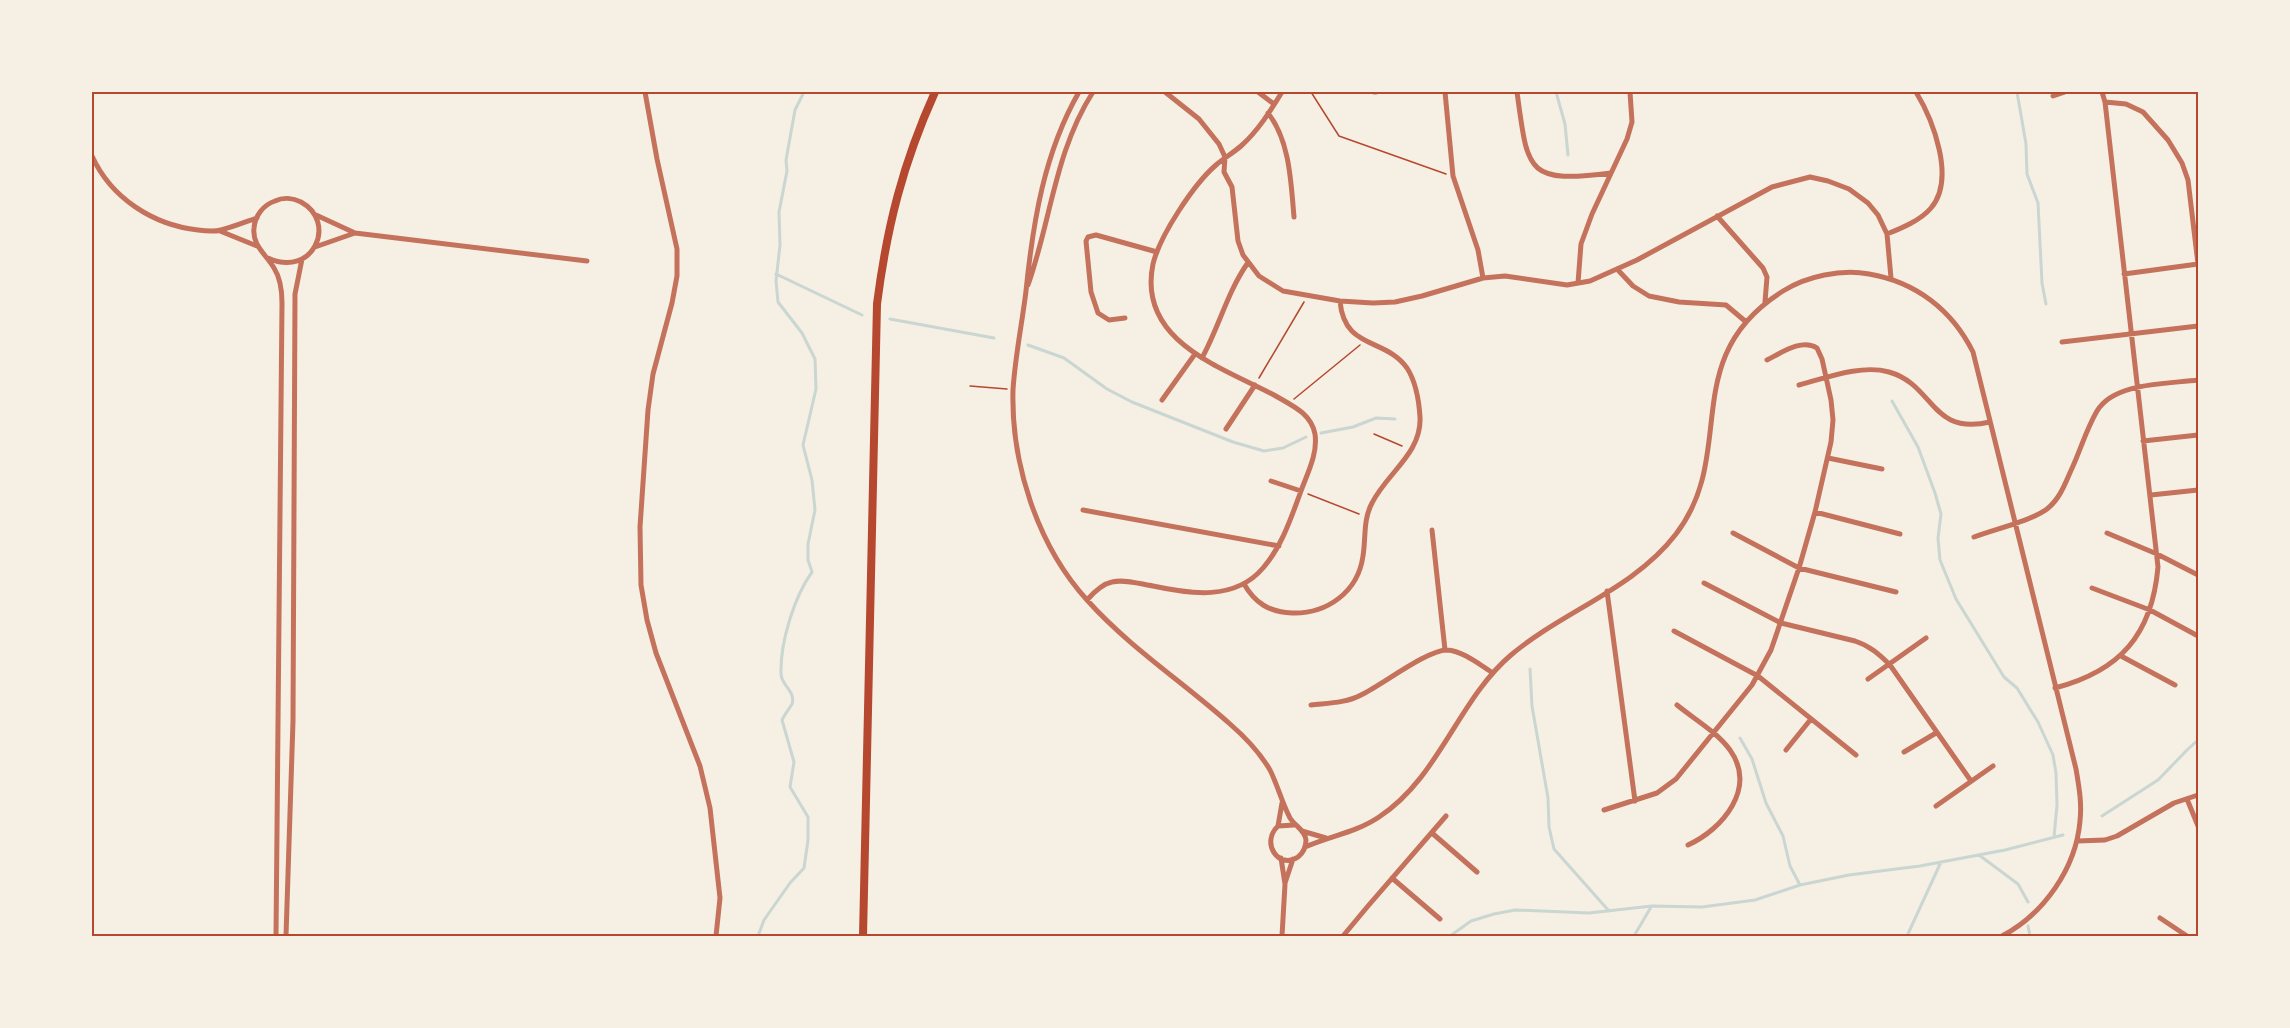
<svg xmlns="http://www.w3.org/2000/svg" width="2290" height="1028" font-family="Lato,sans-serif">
<rect width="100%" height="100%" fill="#f6efe4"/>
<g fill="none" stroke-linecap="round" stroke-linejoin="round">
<path stroke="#c9d6d2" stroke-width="3" d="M1556 92 1565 124 1568 155
M2017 92 2026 144 2027 174 2038 203 2042 283 2046 304
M776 274 862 315
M890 319 994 338
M1028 345 1064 358 1107 389 1132 402 1233 442 1264 451 1283 448 1306 437
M1892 401 1918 447 1935 493 1941 514 1938 538 1940 560 1956 599 2004 677 2017 688 2038 722 2053 755 2056 773 2057 805 2054 837
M1321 433 1353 427 1376 418 1395 419
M1530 669 1532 706 1548 798 1549 827 1554 849 1609 911
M1740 738 1752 759 1766 803 1783 836 1790 866 1800 885
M2102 816 2158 780 2187 750 2198 740
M1979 855 2018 884 2028 902
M2028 926 2030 936
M758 936 764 920 790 883 804 868 808 840V817L790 787 794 762 782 720C785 714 789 709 792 704 796 691 781 685 781 674 780 643 794 597 812 572L808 560V544L815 510 812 480 803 445 816 389 815 359 802 333 778 302 776 281 780 245 779 212 787 171 786 160 795 110 804 92
M1450 936 1471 921 1494 914 1515 910 1589 913 1652 906 1702 907 1755 900 1800 885 1849 875 1920 866 2005 850 2063 835
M1634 936 1651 907
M1907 936 1941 862"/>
<path stroke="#b5482f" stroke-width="1.5" d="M1311 92 1339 136 1446 174
M1259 378 1304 302
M970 386 1007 389
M1294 399 1360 345
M1374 434 1402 446
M1308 494 1359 514"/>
<path stroke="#c5725c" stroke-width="5" d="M645 92 657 159 677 249V276L672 303 653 374 648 410 640 527 641 585 647 620 656 653 700 766 710 808 720 898 716 936
M1079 92C1044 153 1033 222 1026 291 1022 324 1015 357 1013 390 1011 463 1037 545 1087 600 1129 647 1183 682 1230 724 1245 737 1260 753 1270 770 1278 786 1282 803 1290 818 1295 826 1305 830 1306 840 1306 847 1303 853 1298 857 1279 870 1260 843 1278 826L1294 825
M1165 92 1199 119 1219 144 1225 157 1224 172 1232 187 1238 241 1243 255 1259 276 1283 291 1340 301 1373 303 1395 302 1422 296 1483 278 1505 276 1567 285 1590 281 1637 260 1772 187 1810 177 1828 181 1849 189 1868 203 1878 215 1887 234 1891 278
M1258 92 1274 104
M1374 92H1376
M1445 92 1453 176 1478 250 1483 278
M1517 92C1528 171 1525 184 1611 173
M2053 96 2065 92
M2105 102 2126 104 2143 112 2168 140 2182 163 2188 180 2198 264
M1268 113C1290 141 1291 183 1294 217
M92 156C111 198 153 225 198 230 205 231 214 232 221 230 233 227 245 222 257 218
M316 215 355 233 587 261
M1717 216 1763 268 1767 277 1765 302
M220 231 257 246
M1887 234C1902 228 1921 220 1931 208 1956 179 1933 120 1916 92
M315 247 355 233
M268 258C313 279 338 222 301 202 293 198 283 197 275 201 263 205 255 216 254 228 252 246 266 254 274 268 281 279 282 291 282 303L276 936
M1617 269 1633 286 1649 296 1679 302 1726 305 1745 321
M2124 274 2198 264
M1578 283 1581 244 1592 214 1627 139 1632 122 1630 92
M1028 285C1051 220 1055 151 1093 92
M1125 318 1109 320 1098 313 1091 292 1086 241 1088 237 1096 235 1157 252
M2062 342 2198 326
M1202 358C1219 327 1227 293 1247 264
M1799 385C1826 378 1861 364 1889 372 1935 385 1930 436 1990 422
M1162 400 1195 354
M1226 429 1255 385
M2143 441 2198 435
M1828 458 1882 469
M1271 481 1301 491
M2151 495 2198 490
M1083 510 1279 546
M1815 512 1900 534
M1432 530 1445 650
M1733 533 1799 568 1896 592
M2107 533 2157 554 2198 575
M1974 537C1995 529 2031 521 2047 509 2061 498 2066 481 2073 466 2081 448 2087 428 2097 411 2114 382 2168 384 2198 380
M1704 583 1781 623 1855 641C1870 646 1879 654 1890 665L1971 781
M1244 584C1255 603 1269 612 1292 613 1327 614 1358 592 1363 556 1366 537 1363 520 1372 503 1387 473 1422 453 1420 417 1419 401 1416 382 1407 368 1385 337 1344 350 1340 301
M2092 588 2150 610 2198 636
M1607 591 1635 801
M1087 600C1094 592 1102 584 1112 582 1125 579 1140 584 1153 586 1190 594 1235 601 1263 568 1282 546 1291 518 1301 491 1307 474 1318 454 1315 434 1311 413 1291 405 1274 395 1221 367 1137 341 1153 264 1160 235 1194 184 1216 165 1224 158 1233 153 1241 146 1258 131 1271 110 1282 92
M1674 631 1758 676 1856 755
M2121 656 2175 685
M1868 679 1926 638
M2055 688C2120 671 2152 635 2158 567L2105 102 2102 92
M1311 705C1328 703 1346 703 1361 695 1382 685 1427 650 1447 650 1463 651 1480 665 1493 673
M1677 705C1694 719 1717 732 1730 750 1757 788 1723 829 1688 845
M1786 750 1811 719
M1904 752 1936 733
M2187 799 2198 826
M1936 806 1993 766
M1604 810 1657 793 1676 779 1752 685 1771 650 1799 568 1815 512 1831 442 1833 420 1831 400 1822 359 1817 348C1802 338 1781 353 1767 360
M1278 826 1282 803
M1302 831 1326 838
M1432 833 1477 872
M2077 841 2105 840 2117 836 2174 803 2198 795
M1305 847C1330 836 1357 832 1379 817 1439 778 1458 700 1511 655 1563 611 1634 589 1676 534 1739 452 1676 358 1783 291 1807 276 1841 269 1869 274 1916 282 1952 310 1973 352L2076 769C2079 787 2082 803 2080 821 2076 868 2044 914 2002 936
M1281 858 1285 884 1282 936
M1392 878 1440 919
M1285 883 1293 859
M2160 918 2187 936
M286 936 293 721 295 294 302 259
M1343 936 1368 906 1446 816"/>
<path stroke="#b5482f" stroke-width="8" d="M863 936 877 304C887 226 903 163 935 92"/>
</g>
<rect width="2290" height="1028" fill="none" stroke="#f6efe4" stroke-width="186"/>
<rect x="93" y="93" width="2104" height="842" fill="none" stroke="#b5482f" stroke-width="2"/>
</svg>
